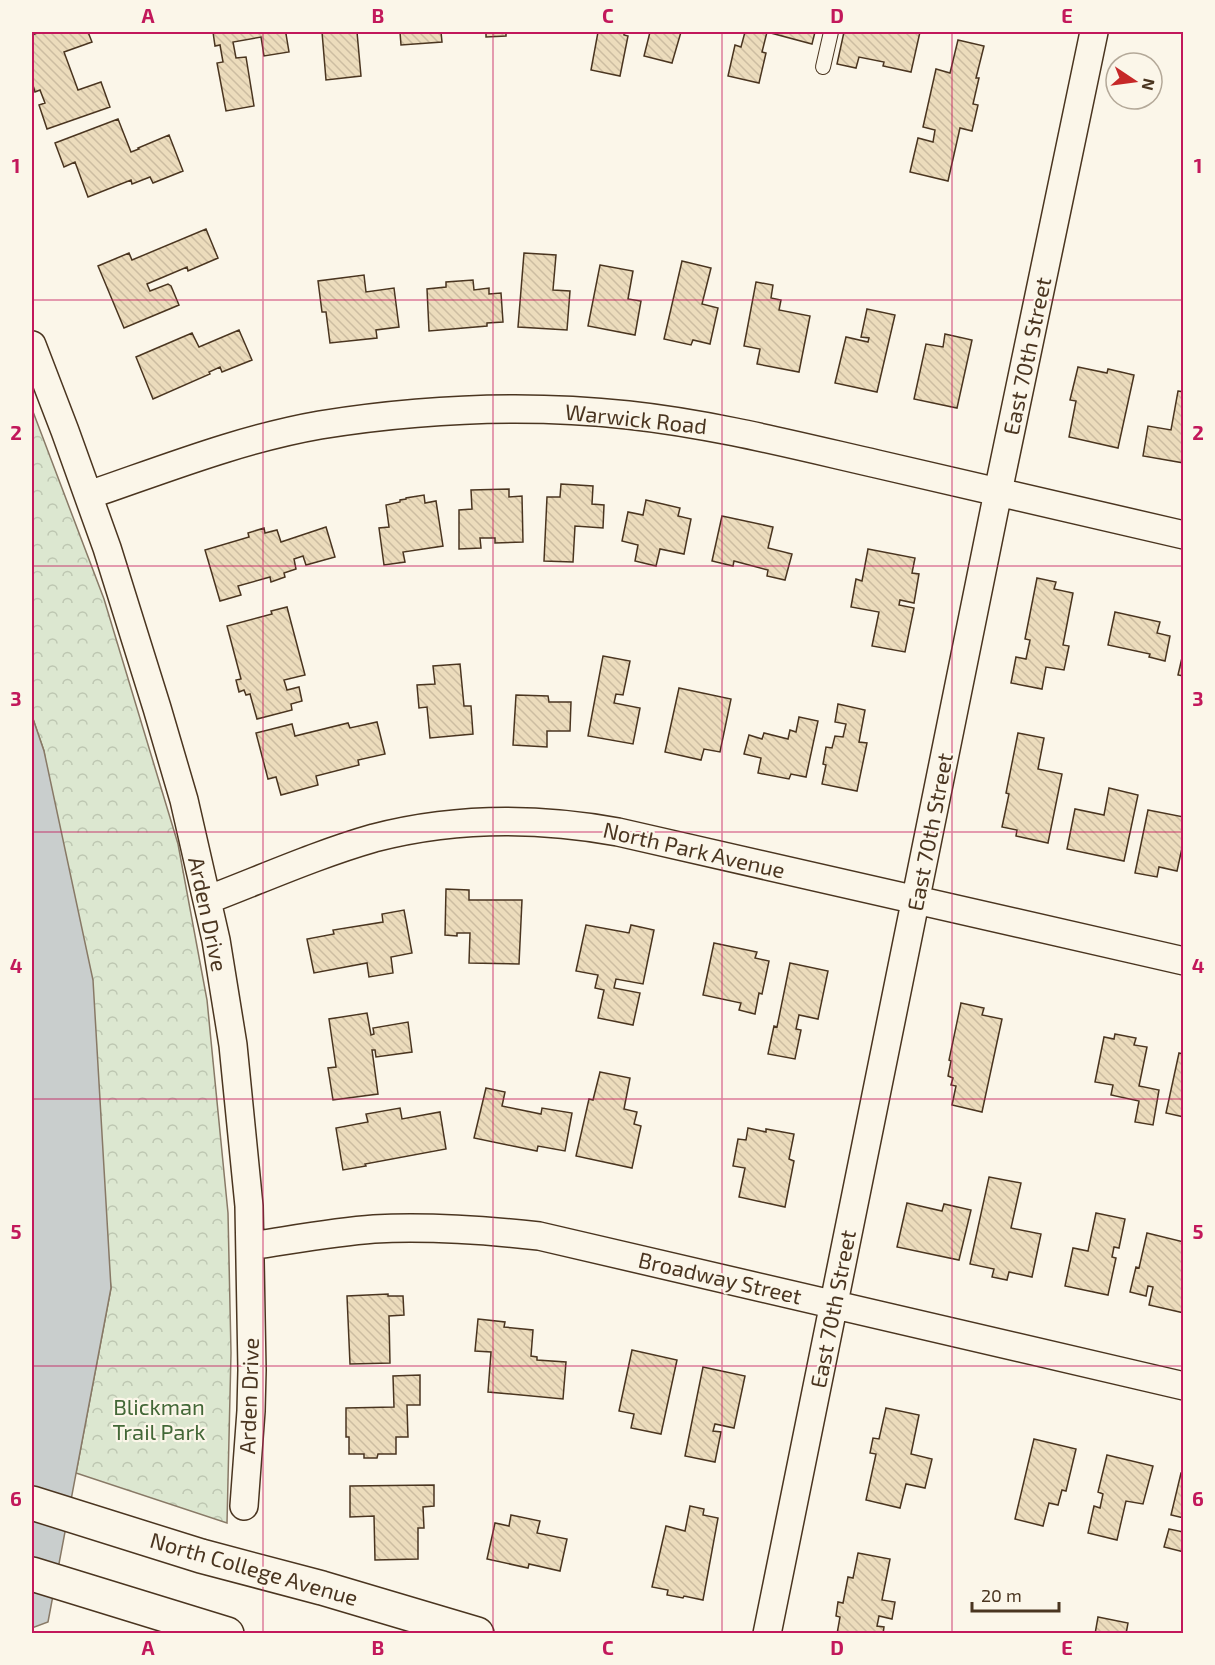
<svg xmlns="http://www.w3.org/2000/svg" width="1215" height="1665" font-family="'Exo 2',sans-serif">
<defs>
<pattern id="forest-crowns" width="20" height="18" patternUnits="userSpaceOnUse" patternTransform="scale(1.5)"><rect width="20" height="18" fill="#dce7d0"/><path d="M2 6a3 3 0 1 1 6 0M12 15a3 3 0 1 1 6 0" fill="none" stroke="#bec7b2"/></pattern>
<pattern id="building-back-hatch" width="6" height="6" patternUnits="userSpaceOnUse" patternTransform="scale(1.5)"><rect width="6" height="6" fill="#ecdcbc"/><path d="M-1 5l2 2M0 0l6 6M5-1l2 2" fill="none" stroke="#ccbda1"/></pattern>
</defs>
<rect width="100%" height="100%" fill="#fbf6e9"/>
<path fill="url(#forest-crowns)" stroke="#887966" stroke-width="1.5" d="M32 409 104 599 178 844 207 1000 228 1213 231 1353 227 1523 76 1473 111 1288 44 751 32 716Z"/>
<path fill="#c9cecd" stroke="#887966" stroke-width="1.5" d="M32 716 44 751 93 980 111 1288 48 1622 32 1628Z"/>
<path fill="url(#building-back-hatch)" stroke="#4a3520" stroke-width="1.5" d="M40 32H88L92 42 64 52 78 90 101 82 110 107 47 129 39 105 45 103 40 90 35 92 32 82V35Z
M213 32H288L286 34 289 52 264 56 261 37 233 42 236 58 246 57 254 106 226 111 217 63 223 62 220 45 215 46Z
M322 32H362H357L361 76 326 80Z
M400 32H441L442 42 401 45Z
M486 32H506V36L486 37Z
M598 32H624V35L628 36 620 76 591 70Z
M650 32H681L672 63 644 56Z
M745 32H815L812 44 767 32 762 52 766 53 759 83 728 76 735 45 741 47Z
M844 32H920L911 72 883 66 884 62 859 57 856 68 837 64Z
M958 40 984 46 976 78H979L973 104 978 105 972 131 960 128 948 181 910 172 918 138 933 142 935 130 923 127 936 69 950 73Z
M118 119 131 152 139 149 138 148 169 135 183 171 153 183 150 177 132 184 131 180 88 197 75 162 64 167 55 143Z
M206 229 218 258 188 271 187 267 147 284 150 291 168 284 171 286 179 305 124 328 98 266 129 253 132 260Z
M524 253 556 255 553 290 570 291 567 330 518 327Z
M682 261 711 268 702 304 718 308 710 344 693 340 691 345 664 339Z
M600 265 633 271 628 299 641 301 635 335 588 326Z
M364 275 366 292 394 288 399 327 376 330 377 338 330 343 326 312H322L318 281Z
M473 280 474 290 489 288V294L501 293 503 322 487 323V326L429 331 427 289 446 287V282Z
M756 282 773 285 771 298 781 300 779 310 810 316 799 372 757 364 760 349 744 346Z
M867 309 895 315 877 392 835 383 846 337 868 342 869 338 861 337Z
M239 330 252 360 222 372 220 367 209 372 210 374 153 399 136 357 192 333 199 347Z
M945 334 972 340 957 408 914 399 926 344 943 347Z
M1078 367 1107 373 1108 369 1134 375 1118 448 1069 437 1076 401 1070 400Z
M1178 391 1184 392V463L1143 456 1148 426 1171 430Z
M561 484 593 486 592 504 604 505 603 528 575 526 573 562 544 561 547 497H560Z
M509 489V497L522 496 523 542 495 543V538H480L481 548 459 549V510L472 509 471 490Z
M424 495 425 503 436 501 443 546 403 552 405 562 384 565 379 528 389 527 386 505 400 502V500L406 499V498Z
M646 500 680 508 678 516 691 519 684 554 660 549 656 566 635 561 638 545 622 541 628 512 643 515Z
M722 516 773 527 768 548 792 554 785 580 767 576 768 570 734 561 733 566 712 561Z
M326 527 335 557 306 565 303 556 294 559 296 569 284 573 285 577 271 582 270 577 238 586 241 595 220 601 205 550 249 537 248 533 264 528 265 533 277 530 281 542Z
M868 549 915 558 912 573 919 574 914 603 900 600 899 605 914 608 905 652 872 646 879 612 851 607 856 579 862 581Z
M1037 578 1056 582 1054 589 1073 593 1063 645 1069 646 1064 670 1046 667 1042 689 1011 683 1016 657 1026 659 1030 640 1025 639Z
M287 607 305 675 284 680 287 690 299 687 302 701 291 704 292 710 257 719 250 694 246 695 244 690 239 692 236 680 241 679 227 626 272 614 271 611Z
M1115 612 1160 622 1157 633 1170 636 1165 661 1149 657 1150 654 1108 645Z
M1184 649V676L1178 675Z
M603 656 630 661 623 695 616 694 614 703 640 708 633 744 588 736Z
M460 664 464 706H471L473 734 430 738 427 707 419 708 417 685 435 684 433 666Z
M679 688 731 699 720 752 704 749 701 760 665 752Z
M516 695 548 696 549 702H571L570 731H547V747L513 745Z
M838 704 865 710 859 742 867 743 857 791 822 784 826 765 823 764 826 747 832 748 835 736 843 737 846 724 835 722Z
M799 717 818 721 806 777 791 774 789 779 758 773 761 758 744 754 749 735 762 739 764 733 788 739 790 730 796 732Z
M377 722 385 754 358 760 359 765 316 776 318 785 281 795 276 777 268 779 256 733 292 724 295 736 348 723 350 728Z
M1018 733 1044 738 1038 769 1062 774 1048 843 1016 836 1017 830 1002 827 1009 794 1006 793Z
M1109 788 1138 795 1124 861 1067 849 1075 809 1104 815Z
M1148 810 1184 817V839L1177 871 1159 867 1157 877 1135 873Z
M446 889 469 890V900H522L519 964 469 963 470 933H457V936L445 935Z
M404 910 412 953 391 957 393 973 369 977 367 963 314 973 307 939 334 934 333 930 383 922 382 914Z
M586 925 629 933 631 925 654 930 643 984 616 979 614 988 640 993 633 1025 598 1018 604 990 595 988 598 975 576 971Z
M714 943 757 952 755 958 769 961 762 994 759 993 755 1014 739 1010 741 1003 703 995Z
M790 963 828 971 818 1019 799 1015 796 1029 801 1030 795 1059 768 1054 774 1026 777 1027Z
M961 1003 984 1008 982 1015 1002 1019 982 1112 952 1105 956 1086 951 1085 953 1078 948 1076 951 1061 949 1060Z
M367 1013 371 1035 374 1034 373 1028 408 1022 412 1052 376 1057 375 1050H372L378 1094 333 1100 328 1068 336 1067 329 1019Z
M1115 1034 1136 1038 1134 1045 1147 1047 1139 1086 1159 1090 1153 1125 1135 1122 1139 1101 1111 1095 1113 1085 1095 1082 1104 1037 1114 1039Z
M1179 1053 1184 1054V1117L1166 1113Z
M600 1072 630 1078 624 1109 637 1112 634 1124 641 1126 632 1168 576 1156 589 1099 593 1100Z
M486 1088 505 1092 502 1106 541 1114 542 1108 572 1113 565 1151 538 1146 537 1151 474 1138Z
M400 1108 402 1119 440 1112 446 1149 365 1164 366 1166 343 1170 336 1128 368 1122 366 1114Z
M748 1128 766 1132V1129L794 1134 789 1159 794 1161 785 1207 739 1197 745 1168 733 1166 738 1139 746 1140Z
M989 1177 1021 1183 1011 1228 1041 1234 1032 1277 1009 1272 1007 1280 992 1277 994 1269 970 1264Z
M907 1203 942 1211 944 1204 971 1210 959 1260 897 1247Z
M1096 1213 1125 1219 1119 1248 1114 1247 1112 1257 1116 1258 1108 1295 1065 1286 1073 1248 1088 1251Z
M1147 1233 1184 1242V1313L1149 1305 1153 1287 1148 1286 1146 1296 1130 1292 1136 1267 1139 1268Z
M388 1294V1296H403L404 1315 389 1316 390 1363 350 1364 347 1296Z
M478 1319 505 1322 504 1327 533 1330 531 1356 537 1357V1360L566 1362 563 1399 488 1392 491 1352 475 1351Z
M632 1350 677 1360 661 1434 631 1428 634 1414 619 1411Z
M703 1367 745 1376 734 1428 715 1424 713 1431 721 1432 715 1462 685 1456Z
M420 1375V1405H407L408 1437H396V1454H378L377 1458H364V1454H349V1437H346V1408L394 1407 393 1376Z
M886 1408 919 1415 911 1454 932 1459 925 1488 906 1484 900 1508 866 1500 876 1454 870 1453 873 1438 879 1439Z
M1034 1439 1076 1449 1066 1491 1062 1490 1058 1505 1049 1503 1043 1526 1015 1519Z
M1107 1455 1153 1466 1143 1504 1126 1501 1117 1540 1088 1533 1094 1506 1100 1508 1103 1494 1098 1492Z
M1181 1473H1184V1518L1171 1515Z
M434 1485V1506L423 1507 424 1528H418V1559L375 1560 374 1516 350 1517V1486Z
M690 1506 704 1509 703 1515 718 1518 703 1600 684 1596 683 1598 667 1595 668 1590 652 1587 666 1526 685 1531Z
M511 1515 540 1521 537 1533 567 1539 560 1571 529 1564 528 1568 487 1559 495 1523 509 1526Z
M1169 1529 1183 1532 1184 1529V1552L1164 1547Z
M858 1553 890 1559 882 1600 895 1602 892 1619 879 1616 877 1626 884 1627 883 1634H837L840 1617 836 1616 838 1602 843 1603 848 1577 853 1578Z
M1098 1617 1128 1623 1126 1634H1095Z"/>
<g fill="none" stroke-linecap="round" stroke-linejoin="round">
<g stroke="#4a3520" stroke-width="16">
<path id="lane" d="M823 67 831 32"/>
</g>
<g stroke="#4a3520" stroke-width="30">
<path id="street" d="M32 345 65 431 107 548 157 708 184 800 216 940 233 1045 249 1206 252 1370 251 1411 244 1506
M89 495C165 469 240 439 320 425 421 409 526 404 628 415 712 424 794 445 877 464 979 487 1081 511 1184 535
M207 900C262 879 318 854 374 838 455 817 536 817 618 832L1184 961
M250 1246C291 1240 333 1232 374 1229 429 1226 484 1230 539 1236L1184 1386
M767 1634 998 492 1094 32"/>
</g>
<g stroke="#4a3520" stroke-width="36">
<path id="secondary" d="M32 1503 201 1556 322 1588 477 1634
M32 1574 227 1634"/>
</g>
<use href="#lane" stroke="#fbf6e9" stroke-width="14"/>
<use href="#street" stroke="#fbf6e9" stroke-width="27"/>
<use href="#secondary" stroke="#fbf6e9" stroke-width="33"/>
</g>
<path fill="none" stroke="#c2185b" stroke-width="1.5" stroke-opacity="0.55" d="M263 32V1634M493 32V1634M722 32V1634M952 32V1634M32 300H1184M32 566H1184M32 832H1184M32 1099H1184M32 1366H1184"/>
<g text-anchor="middle" stroke-width="4.5" stroke-linejoin="round" paint-order="stroke">
<g font-size="22" fill="#4a3520" stroke="#fbf6e9">
<text transform="translate(1027 356) rotate(-78)" y="8">East 70th Street</text>
<text transform="translate(636 419) rotate(6)" y="8">Warwick Road</text>
<text transform="translate(930 832) rotate(-79)" y="8">East 70th Street</text>
<text transform="translate(694 850) rotate(13)" y="8">North Park Avenue</text>
<text transform="translate(208 914) rotate(78)" y="8">Arden Drive</text>
<text transform="translate(720 1278) rotate(13)" y="8">Broadway Street</text>
<text transform="translate(833 1309) rotate(-79)" y="8">East 70th Street</text>
<text transform="translate(249 1396) rotate(-88)" y="8">Arden Drive</text>
<text transform="translate(254 1569) rotate(16)" y="8">North College Avenue</text>
</g>
<g font-size="22" fill="#436837" stroke="#fbf6e9">
<text x="159" y="1415">Blickman<tspan x="159" dy="25">Trail Park</tspan></text>
</g>
</g>
<rect width="1215" height="1665" fill="none" stroke="#fbf6e9" stroke-width="66"/>
<g transform="translate(1134 81) rotate(103)"><circle r="28" fill="#fbf6e9" stroke="#b4a999" stroke-width="1.5"/>
<path d="M0-4.5L10 22L0 15L-10 22Z" fill="#c62828"/>
<text y="-9" font-size="16" font-weight="bold" text-anchor="middle" fill="#4a3520">N</text>
</g>
<path d="M972 1602v9h87v-9" fill="none" stroke="#4a3520" stroke-width="3"/>
<text x="981" y="1602" font-size="18" fill="#4a3520" stroke="#fbf6e9" stroke-width="4.5" paint-order="stroke">20 m</text>
<rect x="33" y="33" width="1149" height="1599" fill="none" stroke="#c2185b" stroke-width="2"/>
<g font-size="20" text-anchor="middle" font-weight="bold" fill="#c2185b">
<text x="148" y="23">A</text>
<text x="378" y="23">B</text>
<text x="608" y="23">C</text>
<text x="837" y="23">D</text>
<text x="1067" y="23">E</text>
<text x="16" y="173">1</text>
<text x="1198" y="173">1</text>
<text x="16" y="440">2</text>
<text x="1198" y="440">2</text>
<text x="16" y="706">3</text>
<text x="1198" y="706">3</text>
<text x="16" y="973">4</text>
<text x="1198" y="973">4</text>
<text x="16" y="1239">5</text>
<text x="1198" y="1239">5</text>
<text x="16" y="1506">6</text>
<text x="1198" y="1506">6</text>
<text x="148" y="1655">A</text>
<text x="378" y="1655">B</text>
<text x="608" y="1655">C</text>
<text x="837" y="1655">D</text>
<text x="1067" y="1655">E</text>
</g>
</svg>
